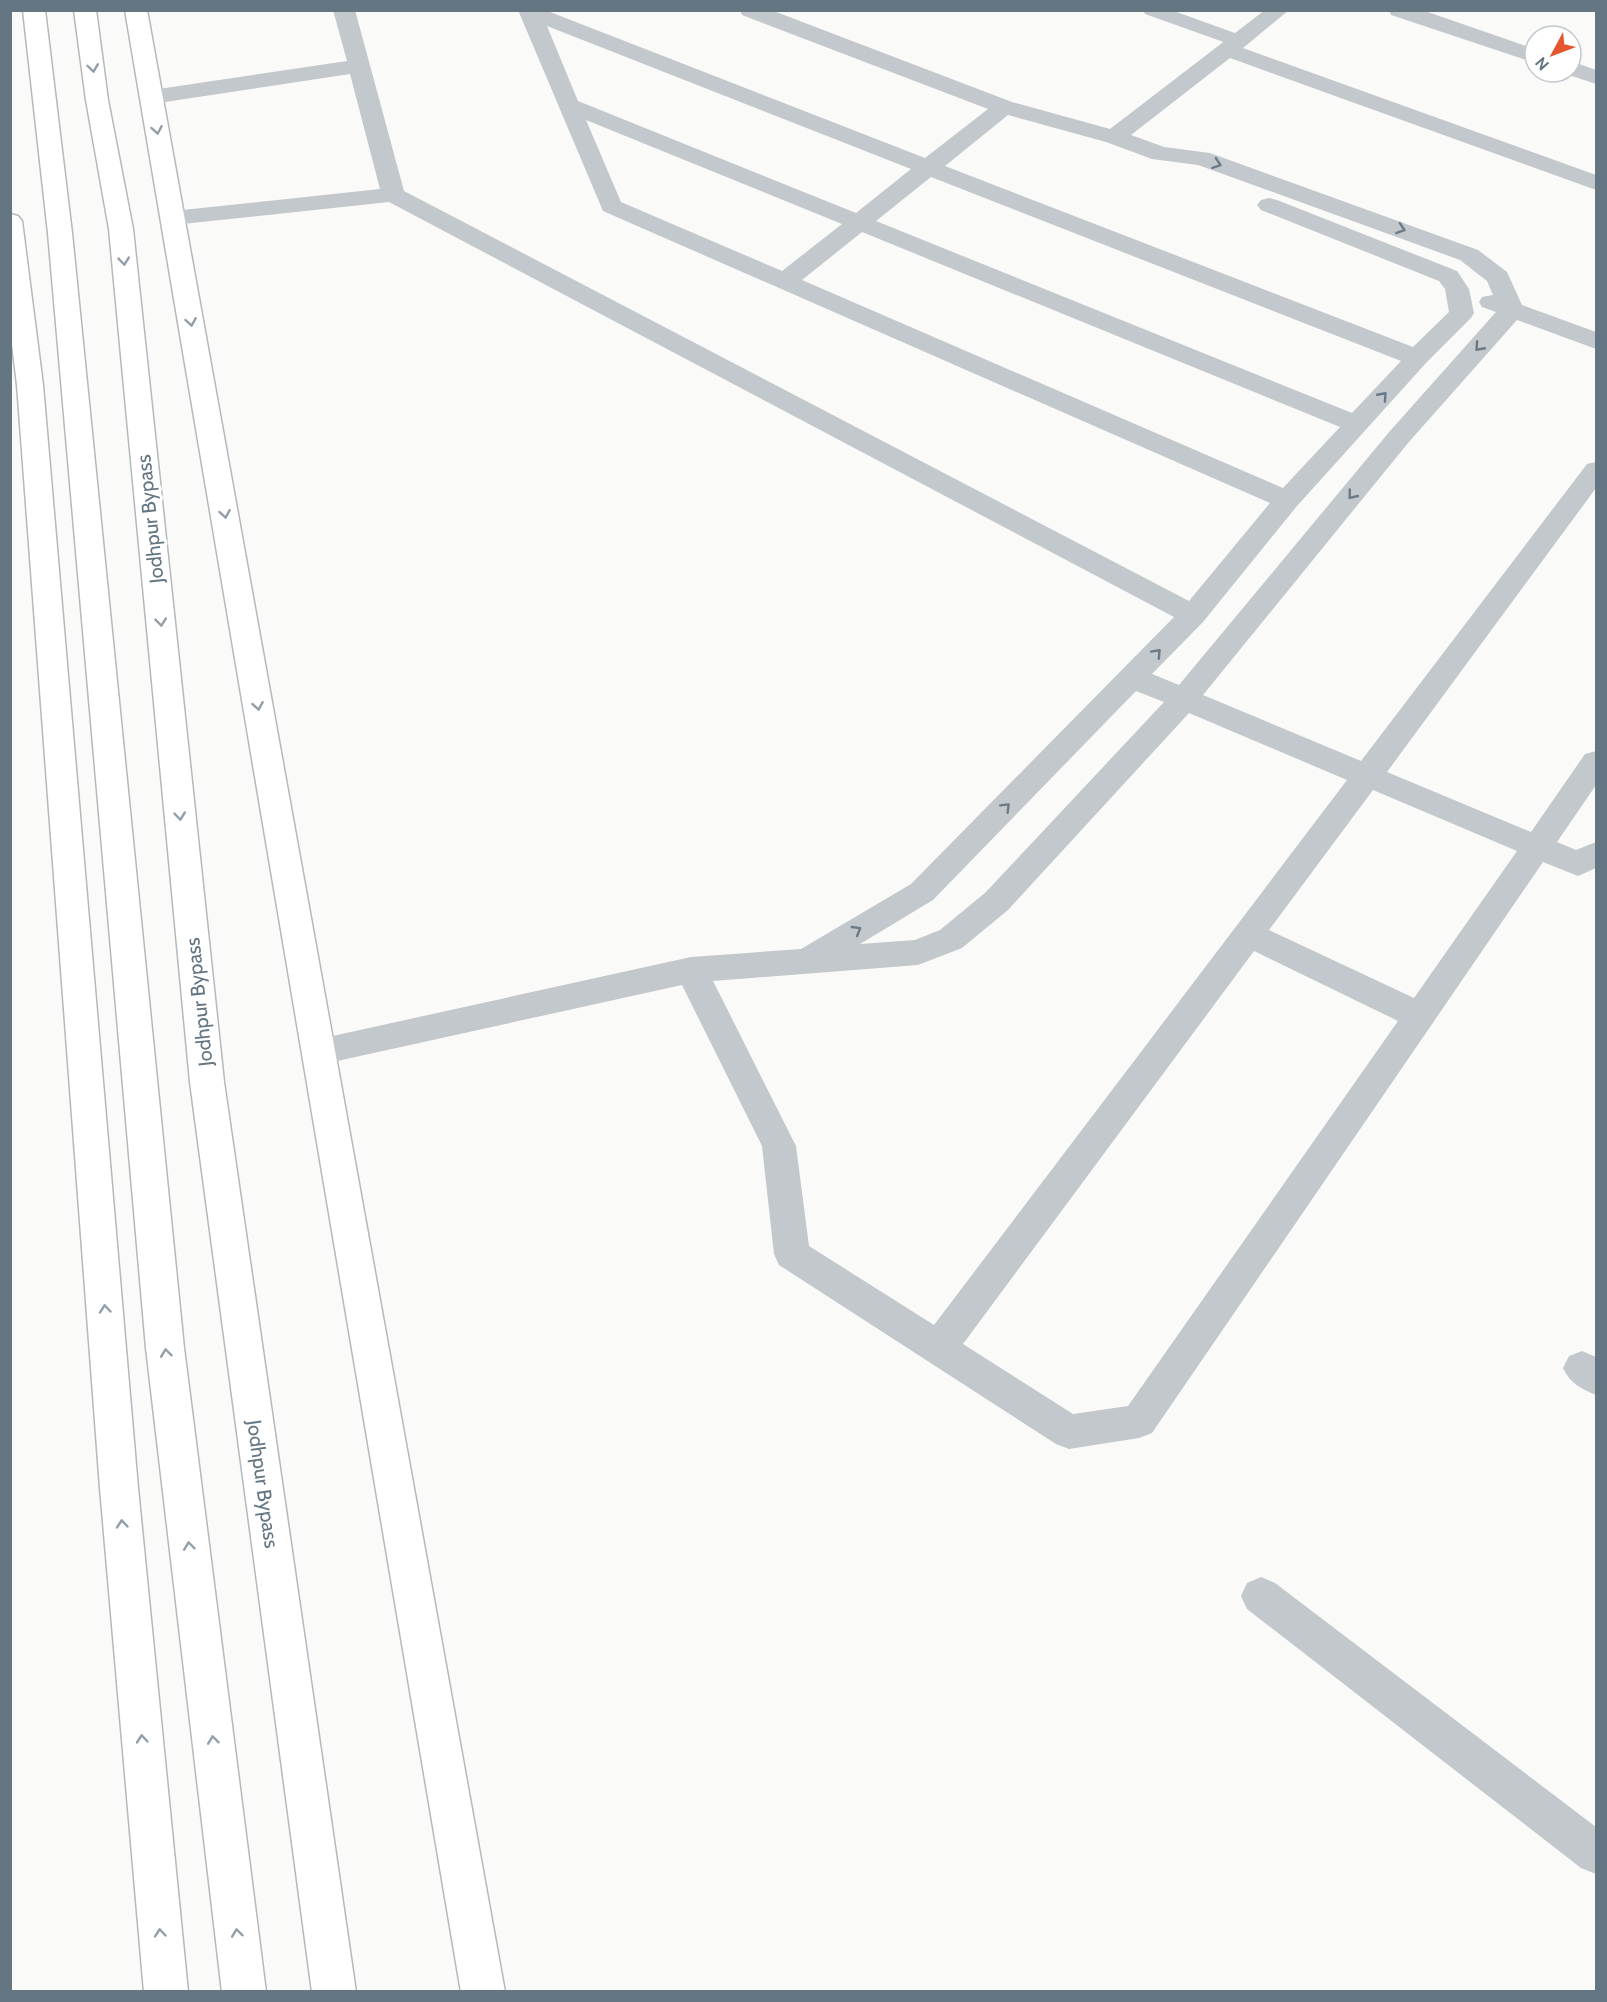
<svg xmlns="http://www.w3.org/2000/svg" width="1607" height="2002" font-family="Cabin,sans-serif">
<rect width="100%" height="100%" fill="#fafaf8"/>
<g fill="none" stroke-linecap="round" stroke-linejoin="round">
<g stroke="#b4b9bd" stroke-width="3">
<path id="trunk" d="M23 10H45L72 233 184 1348 266 1992H222L146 1348 48 233Z
M74 10H96L108 100 133 229 224 1082 356 1992H312L190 1082 109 229 86 100Z
M125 10H147L505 1992H461Z
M10 214 18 216 22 221 43 385 138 1488 188 1992H144L100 1488 17 385 10 328Z"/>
</g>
<path fill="#c3c8cc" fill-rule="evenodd" d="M1143 10H1171L1246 37 1248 41 1246 45H1232L1145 14Z"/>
<path fill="#c3c8cc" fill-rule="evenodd" d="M333 10H355L404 191 1189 601 1270 503 603 211 518 10H545L925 158 988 109 742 15 740 10H771L1012 102 1110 129 1265 10H1289L1243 48 1596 175V190L1230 58 1131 135 1164 147 1210 153 1478 250 1507 272 1522 305 1596 332V349L1517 320 1408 443 1203 695 1361 761 1587 464 1596 462V488L1387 772 1531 832 1585 754 1596 751V785L1557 842 1576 850 1596 842V868L1578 876 1543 862 1152 1433 1139 1438 1069 1449 1056 1444 779 1265 774 1254 762 1146 682 985 319 1065 307 1062 302 1052 307 1042 319 1039 691 957 801 949 911 884 1174 617 389 202 173 225 165 223 161 218 165 213 173 211 380 189 350 74 152 104 144 102 141 97 144 92 152 90 347 61ZM547 26 911 169 856 213 578 101ZM1008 115 1106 142 1152 159 1198 165 1460 260 1487 281 1493 295 1482 297 1479 302 1482 307 1496 312 1390 431 1179 685 1152 674 1203 622 1297 506 1426 363 1471 318 1474 313 1469 289 1457 271 1277 200 1269 198 1261 200 1257 205 1261 210 1439 281 1445 289 1449 312 1413 347 945 166ZM586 120 842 224 782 271 621 202ZM931 177 1401 361 1352 413 876 221ZM862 232 1340 427 1283 488 802 280ZM1136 691 1164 702 986 892 940 930 915 940 860 944 933 900ZM1189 713 1347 780 934 1325 809 1246 796 1146 713 981 918 965 962 948 1008 910ZM1373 790 1517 851 1414 998 1269 930ZM1254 951 1398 1021 1128 1406 1073 1414 963 1344Z
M1389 10H1422L1535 49V63L1391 15Z
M1571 61 1596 70V84L1563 73 1571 72Z
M1582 1351 1596 1357V1395C1581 1389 1570 1383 1563 1368L1569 1356Z
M1261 1577 1275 1583 1596 1827V1874L1581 1868 1247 1609 1241 1596 1247 1583Z"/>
<use href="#trunk" fill="#fff" fill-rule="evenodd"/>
</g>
<defs><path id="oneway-chevron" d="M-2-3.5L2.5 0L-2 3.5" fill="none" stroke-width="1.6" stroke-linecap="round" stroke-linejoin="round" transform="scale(1.5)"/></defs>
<g stroke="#939fa8">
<use href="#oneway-chevron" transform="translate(93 68) rotate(82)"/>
<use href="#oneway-chevron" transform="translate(157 130) rotate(80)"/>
<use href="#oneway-chevron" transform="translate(124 261) rotate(84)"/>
<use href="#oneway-chevron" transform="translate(191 322) rotate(80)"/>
<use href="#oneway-chevron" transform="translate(225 514) rotate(80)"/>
<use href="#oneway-chevron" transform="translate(161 622) rotate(84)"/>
<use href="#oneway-chevron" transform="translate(258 706) rotate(80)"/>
<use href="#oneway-chevron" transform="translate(180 816) rotate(84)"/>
<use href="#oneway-chevron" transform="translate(105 1309) rotate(-95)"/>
<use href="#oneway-chevron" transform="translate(166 1353) rotate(-97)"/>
<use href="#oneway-chevron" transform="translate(122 1524) rotate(-95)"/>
<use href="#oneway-chevron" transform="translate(189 1546) rotate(-97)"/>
<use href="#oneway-chevron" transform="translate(142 1739) rotate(-95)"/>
<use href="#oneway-chevron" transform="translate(213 1740) rotate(-97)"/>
<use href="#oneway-chevron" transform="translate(160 1933) rotate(-95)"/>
<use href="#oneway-chevron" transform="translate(237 1933) rotate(-97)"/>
</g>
<g stroke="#6a7a87">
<use href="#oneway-chevron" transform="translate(1217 164) rotate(19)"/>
<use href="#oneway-chevron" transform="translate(1401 229) rotate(19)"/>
<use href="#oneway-chevron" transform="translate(1479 347) rotate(132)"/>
<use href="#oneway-chevron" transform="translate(1383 396) rotate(-48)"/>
<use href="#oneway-chevron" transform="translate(1352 495) rotate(129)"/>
<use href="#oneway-chevron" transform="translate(1157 653) rotate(-47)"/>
<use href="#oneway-chevron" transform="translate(1006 807) rotate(-45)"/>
<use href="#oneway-chevron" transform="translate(857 930) rotate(-31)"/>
</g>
<g text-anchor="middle" stroke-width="6" stroke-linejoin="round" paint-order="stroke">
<g font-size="20" fill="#657683" stroke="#fff">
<text transform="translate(150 519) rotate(-96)" y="7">Jodhpur Bypass</text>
<text transform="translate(199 1002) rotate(-96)" y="7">Jodhpur Bypass</text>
<text transform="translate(263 1484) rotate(82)" y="7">Jodhpur Bypass</text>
</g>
</g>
<rect width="1607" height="2002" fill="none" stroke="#657683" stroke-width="24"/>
<g transform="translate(1553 54) rotate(229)"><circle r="28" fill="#ffffff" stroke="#c1c8cd" stroke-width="1.5"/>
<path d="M0-4.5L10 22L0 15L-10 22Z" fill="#e4572e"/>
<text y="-9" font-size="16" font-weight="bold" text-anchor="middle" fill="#657683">N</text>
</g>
</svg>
